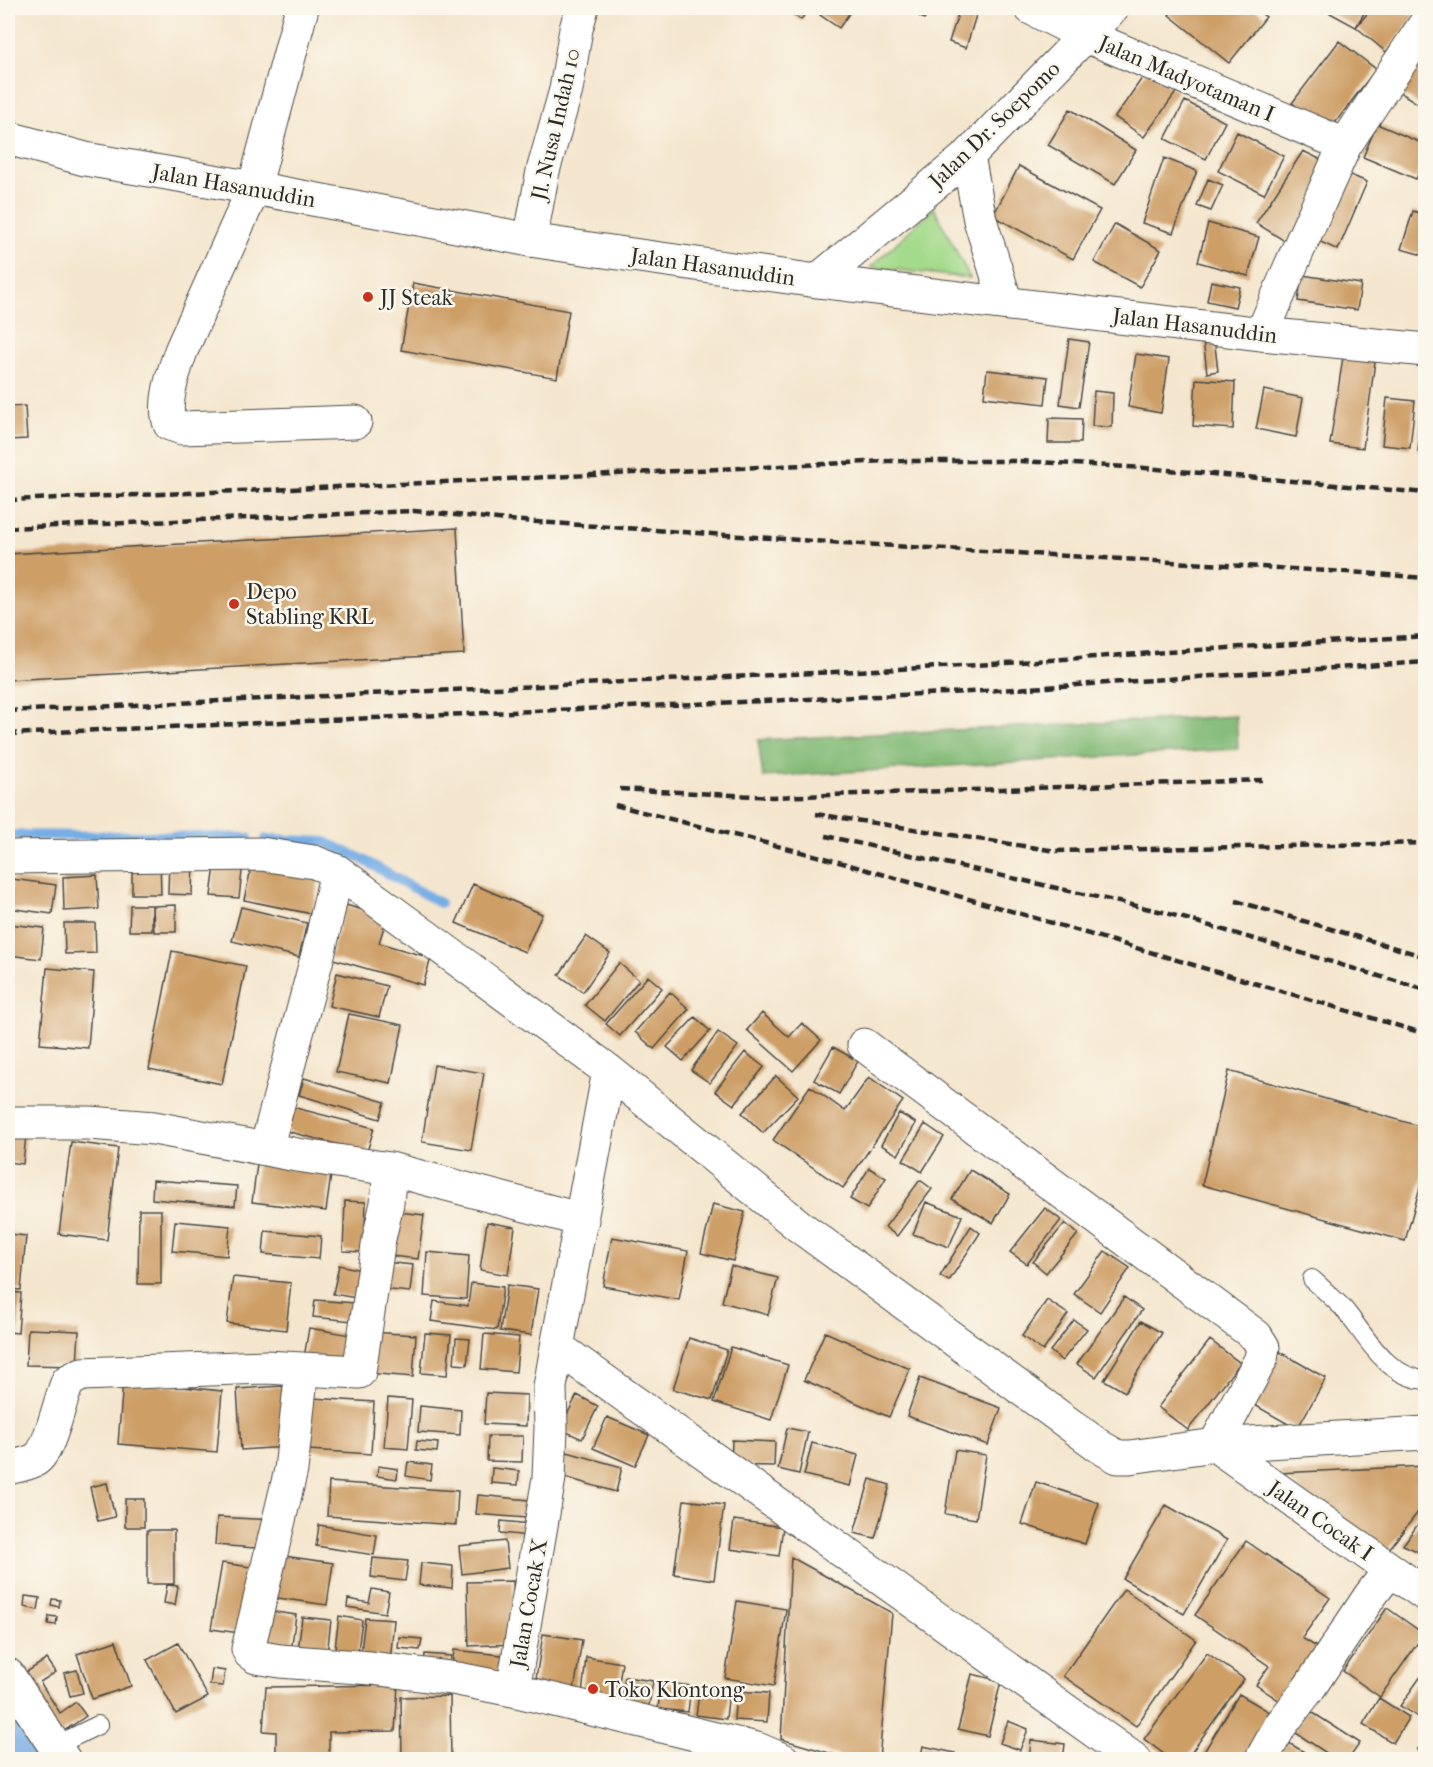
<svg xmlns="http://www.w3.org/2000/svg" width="1433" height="1767" font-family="'IM FELL French Canon',serif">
<rect width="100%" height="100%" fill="#fbf7ec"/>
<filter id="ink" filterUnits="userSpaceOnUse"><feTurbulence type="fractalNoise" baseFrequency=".0167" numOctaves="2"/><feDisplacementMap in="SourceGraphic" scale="12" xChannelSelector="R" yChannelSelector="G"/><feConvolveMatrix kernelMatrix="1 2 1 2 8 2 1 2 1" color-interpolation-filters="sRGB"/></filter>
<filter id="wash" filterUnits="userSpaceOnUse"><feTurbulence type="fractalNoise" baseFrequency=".008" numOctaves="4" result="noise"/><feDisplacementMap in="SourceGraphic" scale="24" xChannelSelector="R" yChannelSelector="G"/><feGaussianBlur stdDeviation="1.35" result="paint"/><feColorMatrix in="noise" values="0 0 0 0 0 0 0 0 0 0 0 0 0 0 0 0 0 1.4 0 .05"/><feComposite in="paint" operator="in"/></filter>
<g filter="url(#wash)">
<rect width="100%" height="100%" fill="#f4e6ce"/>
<path fill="#a4da8b" stroke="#68825b" stroke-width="1.5" d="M934 208 970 278 871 267Z"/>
<path fill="#83ba77" stroke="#577251" stroke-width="1.5" d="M1236 716 1238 749 763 777 758 740Z"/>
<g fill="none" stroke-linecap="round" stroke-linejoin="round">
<path stroke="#77ade5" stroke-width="10" d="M8 835 135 836 248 838
M266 839 325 842 360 858 440 903"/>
<path stroke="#77ade5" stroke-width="63" d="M8 1737 19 1760"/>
</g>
<g id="blocks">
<path fill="#cd9e66" d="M783 8H809L801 20Z
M825 8H853L839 28 820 15Z
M905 8H931L924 19Z
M960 8 977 12 966 48 949 42Z
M1175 8H1254L1266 17 1229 63 1169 15Z
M1321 8H1367L1356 27 1372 8H1403L1415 17 1386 52 1356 27Z
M1339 41 1376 69 1329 131 1292 103Z
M1420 56 1426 60V109L1398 91Z
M1147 71 1177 91 1144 137 1115 117Z
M1185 101 1225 122 1206 159 1165 139Z
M1070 109 1136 150 1115 184 1048 145Z
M1377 124 1426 145V157L1416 179 1363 157Z
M1237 132 1284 156 1264 194 1218 171Z
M1303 151 1330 164 1291 245 1256 223Z
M1164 158 1197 171 1173 233 1142 223Z
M1019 166 1100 210 1073 259 993 216Z
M1341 171 1367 182 1338 250 1312 238Z
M1208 179 1223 185 1211 211 1197 206Z
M1413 211 1426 215V256L1401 249Z
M1208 223 1259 237 1248 276 1198 262Z
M1115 224 1161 250 1140 287 1094 262Z
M1302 275 1361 284 1357 310 1298 301Z
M1211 281 1240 287 1235 307 1207 301Z
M413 283 569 311 557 378 401 350Z
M1214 338 1218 371 1207 373 1203 339Z
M1069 339 1089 342 1079 407 1060 404Z
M1136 354 1169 359 1161 413 1128 407Z
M1343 357 1375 362 1363 448 1330 444Z
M987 370 1048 377 1045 404 984 397Z
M1196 379 1235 382 1233 429 1193 426Z
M1264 390 1303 398 1296 437 1256 429Z
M1094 391 1113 393 1112 427 1092 426Z
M1424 394H1426V453L1418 452Z
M1387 398 1415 401 1410 448 1382 445Z
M25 406 27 439 8 440V407Z
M1049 418 1082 419 1081 443H1048Z
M457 528 464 654 8 680V554Z
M160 858 161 894H132V859Z
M169 858 193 859 192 895 168 894Z
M216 858 243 862 239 898 211 896Z
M253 860 320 874 312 914 244 900Z
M97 875 99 909 64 911 63 877Z
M12 879 56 885 52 914 8 908Z
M473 884 542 914 525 952 456 923Z
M130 905H152V931H129Z
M176 905V932H154L153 906Z
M346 905 387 917 379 943 431 958 423 985 330 958Z
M241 907 307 923 299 957 232 941Z
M64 923H95L96 953 65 954Z
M8 924 44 928 41 959 8 955Z
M586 936 610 953 583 992 559 975Z
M172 951 246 966 222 1084 149 1069Z
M619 963 639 980 605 1021 585 1005Z
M47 968 94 972 88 1048 40 1044Z
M337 973 387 986 379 1017 329 1006Z
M648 976 662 988 620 1036 606 1024Z
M670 992 689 1009 654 1049 635 1032Z
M762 1013 789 1037 802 1023 821 1040 793 1071 747 1030Z
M349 1014 403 1025 391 1083 336 1072Z
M695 1017 710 1031 683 1061 667 1047Z
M718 1032 738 1046 710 1083 691 1070Z
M833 1047 858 1061 839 1094 814 1080Z
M745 1052 764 1067 734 1105 715 1091Z
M434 1065 484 1073 471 1150 422 1142Z
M1229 1071 1426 1128V1166L1405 1241 1202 1185Z
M776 1076 798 1096 763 1133 742 1113Z
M869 1077 903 1101 843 1188 773 1140 810 1086 845 1111Z
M304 1078 385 1102 380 1119 299 1095Z
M292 1107 374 1128 367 1152 286 1131Z
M899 1113 916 1123 898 1155 881 1145Z
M925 1124 944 1137 922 1172 903 1160Z
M8 1135 26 1136 23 1164 8 1162Z
M71 1142 118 1148 107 1240 59 1234Z
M257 1164 331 1175 326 1211 252 1202Z
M869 1168 886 1178 867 1209 850 1199Z
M970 1170 1010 1194 993 1223 952 1199Z
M153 1180 237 1186 235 1206 152 1199Z
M920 1180 932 1189 897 1236 885 1227Z
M345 1201 366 1202 364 1252 343 1251Z
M926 1202 962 1216 949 1247 913 1234Z
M713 1204 745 1212 733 1261 701 1253Z
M1045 1208 1061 1220 1027 1264 1010 1252Z
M139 1210H161V1284H138Z
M398 1212 424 1215 418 1259 392 1256Z
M175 1221 230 1226 227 1256 172 1251Z
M487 1222 515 1227 508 1275 480 1270Z
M1065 1223 1078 1234 1046 1273 1033 1262Z
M971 1226 980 1233 949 1281 940 1276Z
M265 1231 321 1236 319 1259 263 1254Z
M8 1234 26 1236 21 1290 8 1289Z
M612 1237 688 1251 679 1300 603 1286Z
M1105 1251 1130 1268 1100 1312 1074 1294Z
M427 1252 469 1256 466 1299 424 1296Z
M384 1262 413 1265 410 1292 381 1289Z
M339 1265 362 1270 356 1298 333 1294Z
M731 1266 778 1278 768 1315 722 1302Z
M233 1277 291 1283 286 1330 227 1323Z
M471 1283 503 1287 497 1330 431 1321 434 1301 468 1306Z
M507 1285 538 1289 531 1335 500 1331Z
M8 1292 21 1293 18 1333 8 1332Z
M1124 1297 1142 1310 1096 1377 1077 1364Z
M315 1300 355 1303 353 1321 313 1317Z
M1047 1300 1068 1314 1043 1351 1022 1336Z
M1074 1320 1087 1329 1062 1361 1050 1351Z
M1141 1321 1162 1333 1125 1392 1104 1380Z
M309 1328 351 1335 346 1365 304 1358Z
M28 1329 79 1331 77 1366 26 1365Z
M370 1332 416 1335 413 1377 367 1373Z
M825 1332 910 1369 889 1417 804 1380Z
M425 1333 451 1335 447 1375 421 1373Z
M484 1334 519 1337 516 1372 481 1369Z
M456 1338 470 1339 467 1365 454 1364Z
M689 1338 727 1350 712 1400 673 1389Z
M1210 1340 1240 1363 1188 1430 1158 1407Z
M731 1347 788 1365 771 1420 714 1402Z
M1280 1352 1326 1378 1297 1429 1251 1403Z
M920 1378 1001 1408 988 1445 907 1416Z
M123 1381 222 1391 217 1452 118 1444Z
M283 1386 288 1447 241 1450 237 1389Z
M486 1393 527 1395 526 1426 484 1424Z
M577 1395 598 1406 582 1439 560 1429Z
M312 1398 374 1402 371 1454 309 1450Z
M388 1398 412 1400 408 1449 384 1447Z
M420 1406 461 1410 460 1435 418 1432Z
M607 1417 649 1435 635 1466 593 1448Z
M787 1428 808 1432 799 1474 778 1469Z
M488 1436H523L522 1462 487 1461Z
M732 1440 775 1442 774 1466 731 1465Z
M417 1441 438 1443 437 1452 416 1450Z
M812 1443 858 1455 850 1486 804 1475Z
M955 1450 986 1455 976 1519 945 1514Z
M567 1452 622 1467 616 1492 560 1476Z
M408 1462 432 1465 430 1480 406 1476Z
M378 1466 398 1469 397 1479 377 1476Z
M1426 1466V1502L1382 1558 1279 1473Z
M492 1468 519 1471 518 1485 491 1483Z
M870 1479 890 1485 875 1538 854 1533Z
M329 1482 458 1491 456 1525 327 1516Z
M1036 1482 1099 1503 1085 1544 1022 1524Z
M107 1483 115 1517 98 1521 90 1487Z
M478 1495 529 1500 527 1518 476 1514Z
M125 1499H144V1527H125Z
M684 1500 724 1505 714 1580 674 1574Z
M1166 1505 1227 1540 1184 1614 1123 1579Z
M1426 1513V1555L1403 1545Z
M217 1517 273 1520 271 1549 215 1545Z
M734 1520 783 1527 779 1556 730 1549Z
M501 1521 530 1524 529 1536 500 1533Z
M319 1525 377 1535 374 1555 316 1546Z
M147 1530H174V1584H147Z
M505 1541 508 1568 462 1574 459 1546Z
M1246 1541 1330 1598 1302 1638 1323 1651 1286 1705 1256 1685 1269 1666 1195 1615Z
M277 1555 333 1563 327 1605 271 1597Z
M791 1557 892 1613 879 1760H853L781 1739Z
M373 1558 408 1561 405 1581 371 1577Z
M222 1563 258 1568 247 1634 211 1629Z
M421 1563 453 1566 452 1588 419 1585Z
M513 1581 515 1644 469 1646 467 1582Z
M167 1585 178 1586 175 1605 164 1603Z
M372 1589 389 1592 385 1613 347 1607 348 1599 369 1603Z
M1124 1589 1196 1640 1136 1726 1063 1676Z
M25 1596 40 1598 38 1610 24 1607Z
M52 1599 60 1600 59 1607 51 1605Z
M737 1601 786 1609 774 1686 725 1678Z
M1387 1608 1424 1634 1380 1697 1343 1671Z
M262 1610 296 1615 291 1652 257 1647Z
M49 1616 57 1617 56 1625 48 1624Z
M339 1616 362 1620 357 1659 334 1656Z
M302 1617 331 1620 327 1655 298 1652Z
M365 1618 394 1620 390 1663 360 1660Z
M543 1634 582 1640 574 1691 535 1685Z
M399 1637 422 1639 420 1650 398 1648Z
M116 1641 131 1686 92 1699 77 1654Z
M178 1643 208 1697 176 1714 147 1660Z
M454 1650 511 1656 509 1673 452 1667Z
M1207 1653 1244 1679 1186 1760H1172L1144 1739Z
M425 1654 451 1656 450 1666 424 1664Z
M586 1657 622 1663 616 1701 582 1695Z
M47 1659 56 1672 40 1682 60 1713 76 1702 86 1716 58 1735 20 1676Z
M212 1669 225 1671 223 1686 210 1685Z
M1426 1669V1722L1400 1706Z
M77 1670 83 1693 70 1696 64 1673Z
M972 1674 1001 1681 988 1736 958 1729Z
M625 1677 653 1681 649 1706 622 1702Z
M661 1682 691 1686 688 1712 658 1709Z
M398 1685 395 1731 329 1732V1760H276V1732L263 1731 266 1687Z
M700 1687 729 1690 726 1719 696 1715Z
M736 1691 769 1693 767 1722 734 1720Z
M1239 1694 1275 1715 1249 1760H1199Z
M450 1696 451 1760H402L401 1697Z
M1379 1698 1409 1717 1393 1743 1363 1724Z
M1307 1709 1360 1743 1348 1760H1337L1293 1731Z
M1008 1721 1028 1729 1020 1750 1000 1743Z
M1031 1740 1065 1744 1063 1760H1029Z
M1426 1740V1758L1417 1750Z
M1287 1742 1318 1760H1277Z
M923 1746 955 1753 953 1760H920Z"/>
</g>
</g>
<g filter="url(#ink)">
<use href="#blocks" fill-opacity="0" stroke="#494743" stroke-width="1.5"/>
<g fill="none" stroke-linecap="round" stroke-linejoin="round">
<g stroke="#494743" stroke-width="20">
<path id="lane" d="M1312 1279C1322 1288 1333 1298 1343 1308 1366 1335 1385 1377 1426 1380
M55 1746 98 1725"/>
</g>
<g stroke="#494743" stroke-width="35">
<path id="street" d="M302 8 254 188 181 351C174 371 162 404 170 424L182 428 355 422
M1031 8 1084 35 1345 145
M530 240 543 171 566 90 576 29 582 8
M1262 334 1289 270 1345 145 1426 23
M8 857 261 854 314 862 337 871 609 1071 799 1226 1102 1448 1118 1457H1130L1215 1445 1426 1595
M864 1045 1256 1336 1263 1347 1261 1359 1215 1445 1426 1433
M609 1071 557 1347 1135 1760
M8 1123H89L154 1128 297 1155 390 1169 582 1220
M266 1149 320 947 337 871
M557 1347 550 1387 551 1428 549 1478 513 1690 757 1749 783 1760
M302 1369 291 1470 248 1649 250 1653 256 1657 280 1661 371 1668 458 1679 513 1690
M8 1468C16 1466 27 1464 35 1460 50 1452 60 1398 68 1381L82 1374 265 1367 359 1372 379 1239 387 1203 390 1169
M8 1675 64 1760
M1261 1760 1280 1726 1309 1688 1370 1596 1390 1570"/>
</g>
<g stroke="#494743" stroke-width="35">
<path id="secondary" d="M8 138 85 159 254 188 530 240 597 250 817 281 1262 334 1426 350
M968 156 980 220 1006 303
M817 281 968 156 1112 8"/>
</g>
<use href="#lane" stroke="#fff" stroke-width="18"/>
<use href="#street" stroke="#fff" stroke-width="33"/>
<use href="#secondary" stroke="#fff" stroke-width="33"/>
<path stroke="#2b2b2b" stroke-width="4.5" stroke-dasharray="9 4.5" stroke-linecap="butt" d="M8 500 316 488 888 461H1018L1145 468 1426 493
M8 528 414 511 508 520 843 543 1364 573 1426 578
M8 711 962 666 1242 647 1426 636
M8 734 969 692 1426 662
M620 789 772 797 1262 780
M615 805 825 858 1025 915 1426 1034
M816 814 1056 851 1426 843
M826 836 1163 912 1426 990
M1236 901 1426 957"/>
</g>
</g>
<g fill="#c8321e" stroke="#fbf7ec" stroke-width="2">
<circle cx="368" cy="297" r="6"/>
<circle cx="234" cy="604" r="6"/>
<circle cx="593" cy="1689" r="6"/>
</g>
<g text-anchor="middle" stroke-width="5" stroke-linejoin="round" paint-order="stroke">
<g font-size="22" fill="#2b2b2b" stroke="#fbf7ec">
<text transform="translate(1187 78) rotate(23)" y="8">Jalan Madyotaman I</text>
<text transform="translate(555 124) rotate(-77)" y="8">Jl. Nusa Indah 10</text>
<text transform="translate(994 124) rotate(-44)" y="8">Jalan Dr. Soepomo</text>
<text transform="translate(234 185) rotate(10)" y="8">Jalan Hasanuddin</text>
<text transform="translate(713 266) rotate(8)" y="8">Jalan Hasanuddin</text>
<text transform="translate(1195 325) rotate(7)" y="8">Jalan Hasanuddin</text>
<text transform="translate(1321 1520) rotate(35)" y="8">Jalan Cocak I</text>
<text transform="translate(528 1603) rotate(-80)" y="8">Jalan Cocak X</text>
</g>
<g font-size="22" fill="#2b2b2b" stroke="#fbf7ec" text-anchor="start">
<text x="380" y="305">JJ Steak</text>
<text x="246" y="599">Depo<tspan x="246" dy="25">Stabling KRL</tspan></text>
<text x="605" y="1697">Toko Klontong</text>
</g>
</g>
<rect width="1433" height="1767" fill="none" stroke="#fbf7ec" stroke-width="30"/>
</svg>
